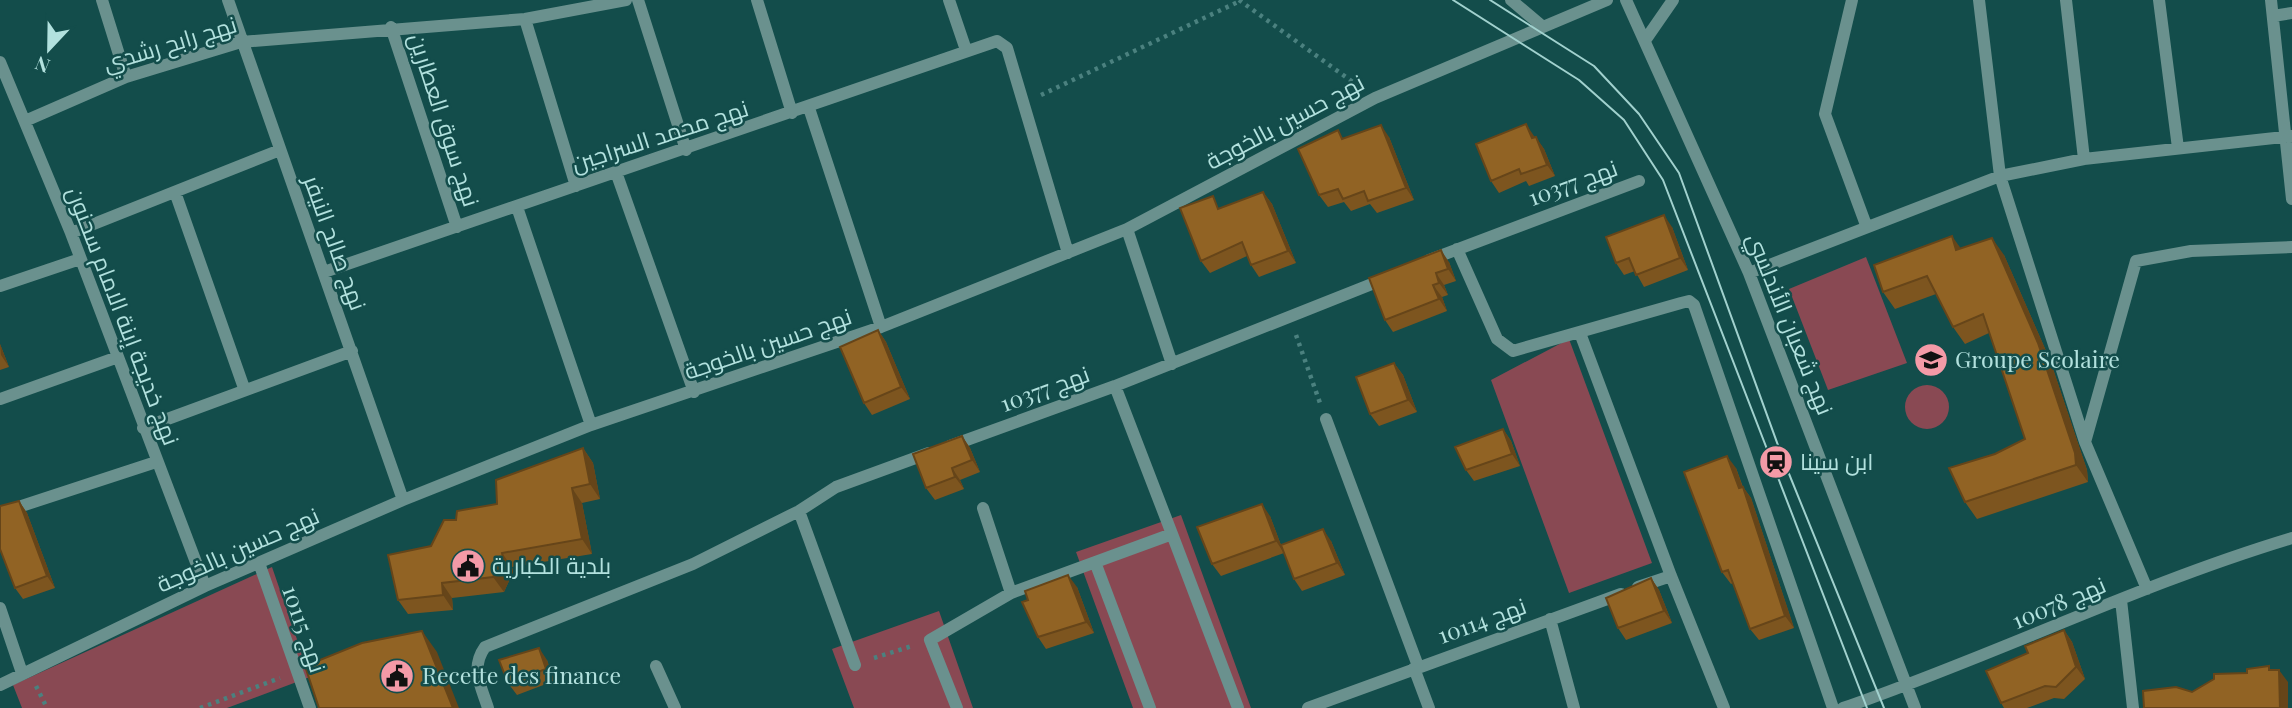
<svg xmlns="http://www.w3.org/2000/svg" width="2292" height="708" font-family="'Playfair Display',Cairo,serif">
<rect width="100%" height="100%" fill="#134d4b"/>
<path fill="#894953" d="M1866 257 1907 363 1828 390 1789 289Z
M1569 339 1652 563 1569 593 1491 380Z
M1905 407a22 22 0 1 1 44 0a22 22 0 1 1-44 0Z
M1181 515 1251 708H1133L1076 552Z
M272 567 310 677 227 708H22L13 685Z
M939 611 973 708H854L832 649Z"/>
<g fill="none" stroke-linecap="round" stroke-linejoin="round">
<path stroke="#4b817f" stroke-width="4.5" stroke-dasharray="3.5 5" stroke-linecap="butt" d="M1239 0 1357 85
M1041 95 1240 1
M1296 335 1320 403
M874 658 912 646
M36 686 47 708
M200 708 280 678"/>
<path stroke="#6a918e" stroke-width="12" d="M102 0 126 77
M228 0 403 500
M638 0 686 150
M757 0 792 113
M949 0 966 50
M1511 0 1542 26
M1626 0 1749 273 1915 708
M1852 0 1825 114 1866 225
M1979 0 2000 176 2085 442 2147 589
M2066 0 2084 159
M2159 0 2178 148
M2271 0 2292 199
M2273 16 2292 13
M525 19 576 186
M391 27 457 227
M1646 39 1673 0
M0 62 71 233 205 586
M809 108 881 327
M25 121 126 77 241 42 525 19 626 0
M616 172 694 392
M175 192 244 388
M517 207 591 425
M1127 229 1172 364
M71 233 280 150
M1457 249 1497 339 1513 351 1681 303 1689 301 1694 305 1833 708
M1429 260 1639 181
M324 272 997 41 1007 48 1068 253
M1749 273 2000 176 2084 159 2292 136
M0 286 80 259
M1580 333 1671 576 1724 708
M0 399 118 357
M1326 419 1418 666
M143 428 352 351
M2085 442 2136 261 2191 251 2292 247
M950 446 1115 386 1387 278
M983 508 1011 593
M799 511 855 665
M0 513 156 462
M1172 534 1238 708
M1095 562 1150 708
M259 563 310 708
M1638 587 1671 576
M2121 600 2133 708
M0 608 22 673
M1550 619 1574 708
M656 666 675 708
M1414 668 1429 708
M0 685 205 586 403 500 591 425 881 327 1127 229 1375 98 1607 0
M488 708C481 686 470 668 485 647L693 564 799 511 836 487 929 453
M957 708 930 640 1011 593 1172 534 1115 386
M1308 708 1621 594
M1843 708C1994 656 2139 584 2292 538"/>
<path stroke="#a1d1ce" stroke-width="2" d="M1453 0 1579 80 1624 120 1663 180 1867 708
M1490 0 1594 66 1639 114 1679 173 1783 459 1884 708"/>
</g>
<path fill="#7d551f" d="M1389 137 1414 200 1377 213 1370 204 1351 211 1344 202 1328 207 1319 195 1344 139Z
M1535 137 1544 149 1555 176 1529 186 1526 181 1499 193 1491 181Z
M1263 192 1272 204 1296 263 1259 277 1251 265 1247 256 1210 273 1201 261 1221 208Z
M1672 227 1688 270 1644 287 1635 271 1624 275 1616 263Z
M1961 248 2004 255 2050 360 2087 470 2088 482 1977 519 1965 502 1995 454 2025 439 1989 333 1965 344 1953 327 1936 294 1895 309 1883 292Z
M1449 262 1456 281 1444 285 1448 295 1442 297 1447 311 1393 332 1385 320Z
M878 330 886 342 910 399 872 415 864 403Z
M0 344 9 367 0 370Z
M1394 363 1403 375 1417 412 1379 426 1370 414Z
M1503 429 1511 441 1520 466 1474 481 1466 470Z
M962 436 970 448 980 472 960 480 964 489 935 500 926 488Z
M583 448 593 463 600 499 582 503 592 554 512 567 513 572 504 592 452 598 453 610 408 614 398 600 431 546 456 520 497 504Z
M1736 468 1743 487 1751 498 1794 628 1759 640 1750 629 1733 583 1731 584 1722 572Z
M19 501 27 513 55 588 23 599 15 588Z
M1270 516 1284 553 1221 576 1212 564Z
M1331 541 1345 575 1302 591 1294 579Z
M1651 578 1659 590 1672 623 1626 640 1618 628Z
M1077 587 1094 633 1046 649 1038 637Z
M2064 630 2072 642 2085 679 2064 699 2054 698 2027 708H2004L2001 703 2028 653Z
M547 660 554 681 517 695 508 683Z"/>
<path fill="#664519" d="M1526 124 1534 136 1541 150 1532 138Z
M1381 125 1389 137 1414 200 1406 188Z
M1536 137 1544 149 1555 176 1547 165Z
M1263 192 1272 204 1296 263 1288 251Z
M1664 215 1672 227 1688 270 1680 258Z
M1952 236 1964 253 1956 250Z
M1992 238 2004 255 2050 360 2087 470 2088 482 2076 465Z
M1441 250 1449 262 1456 281 1448 269Z
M1436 273 1444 285 1448 295 1439 283Z
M1433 285 1442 297 1447 311 1439 299Z
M878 330 886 342 910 399 901 387Z
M0 344 9 367 1 355Z
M1394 363 1403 375 1417 412 1408 400Z
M1503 429 1511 441 1520 466 1512 454Z
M962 436 970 448 980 472 972 460Z
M583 448 593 463 600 499 590 484Z
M1727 456 1736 468 1747 500 1743 487 1751 498 1794 628 1785 616Z
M952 468 960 480 964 489 955 477Z
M572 488 582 503 592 554 582 539Z
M19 501 27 513 55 588 47 576Z
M1262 504 1270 516 1284 553 1276 541Z
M1323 529 1331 541 1345 575 1337 563Z
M502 553 512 567 513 572 504 592 493 577Z
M1068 575 1077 587 1094 633 1086 622Z
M1651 578 1659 590 1672 623 1664 611Z
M442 583 452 598 453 610 443 595Z
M2064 630 2072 642 2085 679 2076 667Z
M422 631 437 652 459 708H453Z
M539 648 547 660 554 681 546 669Z
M2279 670 2288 682V708H2280Z"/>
<path fill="#916324" stroke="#664519" stroke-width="2" d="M1526 124 1532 138 1536 137 1547 165 1521 174 1519 169 1491 181 1476 144Z
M1381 125 1406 188 1368 201 1364 191 1343 199 1338 189 1319 195 1298 149 1338 130 1342 139Z
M1263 192 1288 251 1251 265 1242 242 1201 261 1180 208 1213 196 1218 209Z
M1664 215 1680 258 1636 275 1629 258 1616 263 1606 237Z
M1952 236 1956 250 1992 238 2038 343 2075 453 2076 465 1965 502 1949 468 1995 454 2025 439 1983 314 1953 327 1927 276 1883 292 1874 265Z
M1441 250 1448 269 1436 273 1439 283 1433 285 1439 299 1385 320 1369 278Z
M878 330 901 387 864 403 840 347Z
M1394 363 1408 400 1370 414 1356 377Z
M1503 429 1512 454 1466 470 1455 447Z
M962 436 972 460 952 468 955 477 926 488 913 454Z
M583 448 590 484 572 488 582 539 502 553 503 558 493 577 442 583 443 595 398 600 388 555 431 546 444 520H456L457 511 497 504 496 480Z
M1727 456 1739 488 1743 487 1785 616 1750 629 1728 570 1722 572 1684 472Z
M19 501 47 576 15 588 0 549V506Z
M1262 504 1276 541 1212 564 1197 527Z
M1323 529 1337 563 1294 579 1281 545Z
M1068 575 1086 622 1038 637 1022 602 1028 600 1025 591Z
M1651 578 1664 611 1618 628 1606 598Z
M2064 630 2076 667 2056 687 2045 686 2001 703 1986 671 2028 653 2025 646Z
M422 631 453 708H319L305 666 362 643Z
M539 648 546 669 508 683 499 660Z
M2269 666V670H2279L2280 708H2144L2143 691 2176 687 2192 692 2214 679V674L2247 673V669Z"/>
<defs>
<g id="school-disc" transform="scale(1.75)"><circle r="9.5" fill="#f49aa7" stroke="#134d4b"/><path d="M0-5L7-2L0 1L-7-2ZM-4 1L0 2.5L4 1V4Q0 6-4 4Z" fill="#111"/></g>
<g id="station-disc" transform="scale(1.75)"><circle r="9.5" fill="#f49aa7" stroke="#134d4b"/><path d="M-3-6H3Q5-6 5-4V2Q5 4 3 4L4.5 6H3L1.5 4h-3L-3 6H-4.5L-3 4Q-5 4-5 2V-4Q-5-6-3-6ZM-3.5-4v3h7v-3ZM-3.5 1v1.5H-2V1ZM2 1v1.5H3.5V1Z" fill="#111"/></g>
<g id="civic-disc" transform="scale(1.75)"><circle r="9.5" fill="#f49aa7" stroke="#134d4b"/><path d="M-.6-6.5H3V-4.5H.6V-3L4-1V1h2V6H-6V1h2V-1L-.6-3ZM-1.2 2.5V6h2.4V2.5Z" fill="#111"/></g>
</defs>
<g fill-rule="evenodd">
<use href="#school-disc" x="1931" y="360"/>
<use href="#station-disc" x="1776" y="462"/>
<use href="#civic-disc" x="468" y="566"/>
<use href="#civic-disc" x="397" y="676"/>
</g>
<g text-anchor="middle" stroke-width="5" stroke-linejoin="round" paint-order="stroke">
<g font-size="23" fill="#b2e1de" stroke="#134d4b">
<text transform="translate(170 44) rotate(-17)" y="8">نهج رابح رشدي</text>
<text transform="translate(444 120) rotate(72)" y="8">نهج سوق العطارين</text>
<text transform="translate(1285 122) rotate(-28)" y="8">نهج حسين بالخوجة</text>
<text transform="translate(660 136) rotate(-18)" y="8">نهج محمد السراجين</text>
<text transform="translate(1573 183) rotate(-20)" y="8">نهج 10377</text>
<text transform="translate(335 243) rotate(70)" y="8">نهج صالح النيفر</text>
<text transform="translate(123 316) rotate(69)" y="8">نهج خديجة إبنة الامام سحنون</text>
<text transform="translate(1790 324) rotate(68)" y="8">نهج شعبان الأندلسي</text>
<text transform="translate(768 344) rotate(-19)" y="8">نهج حسين بالخوجة</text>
<text transform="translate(1045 389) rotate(-20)" y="8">نهج 10377</text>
<text transform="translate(238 550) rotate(-24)" y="8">نهج حسين بالخوجة</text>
<text transform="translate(2059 603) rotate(-23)" y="8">نهج 10078</text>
<text transform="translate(1482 621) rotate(-20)" y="8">نهج 10114</text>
<text transform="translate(304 629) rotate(71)" y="8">نهج 10115</text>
</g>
<g font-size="23" fill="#b2e1de" stroke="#134d4b" text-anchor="start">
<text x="1955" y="368">Groupe Scolaire</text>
<text x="1800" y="470">ابن سينا</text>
<text x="492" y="574">بلدية الكبارية</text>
<text x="422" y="684">Recette des finance</text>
</g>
</g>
<g transform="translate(49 49) rotate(202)" stroke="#134d4b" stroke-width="5" paint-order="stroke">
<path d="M0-5L12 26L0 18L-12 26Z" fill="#b2e1de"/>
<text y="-10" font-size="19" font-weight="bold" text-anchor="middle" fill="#b2e1de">N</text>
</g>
</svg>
